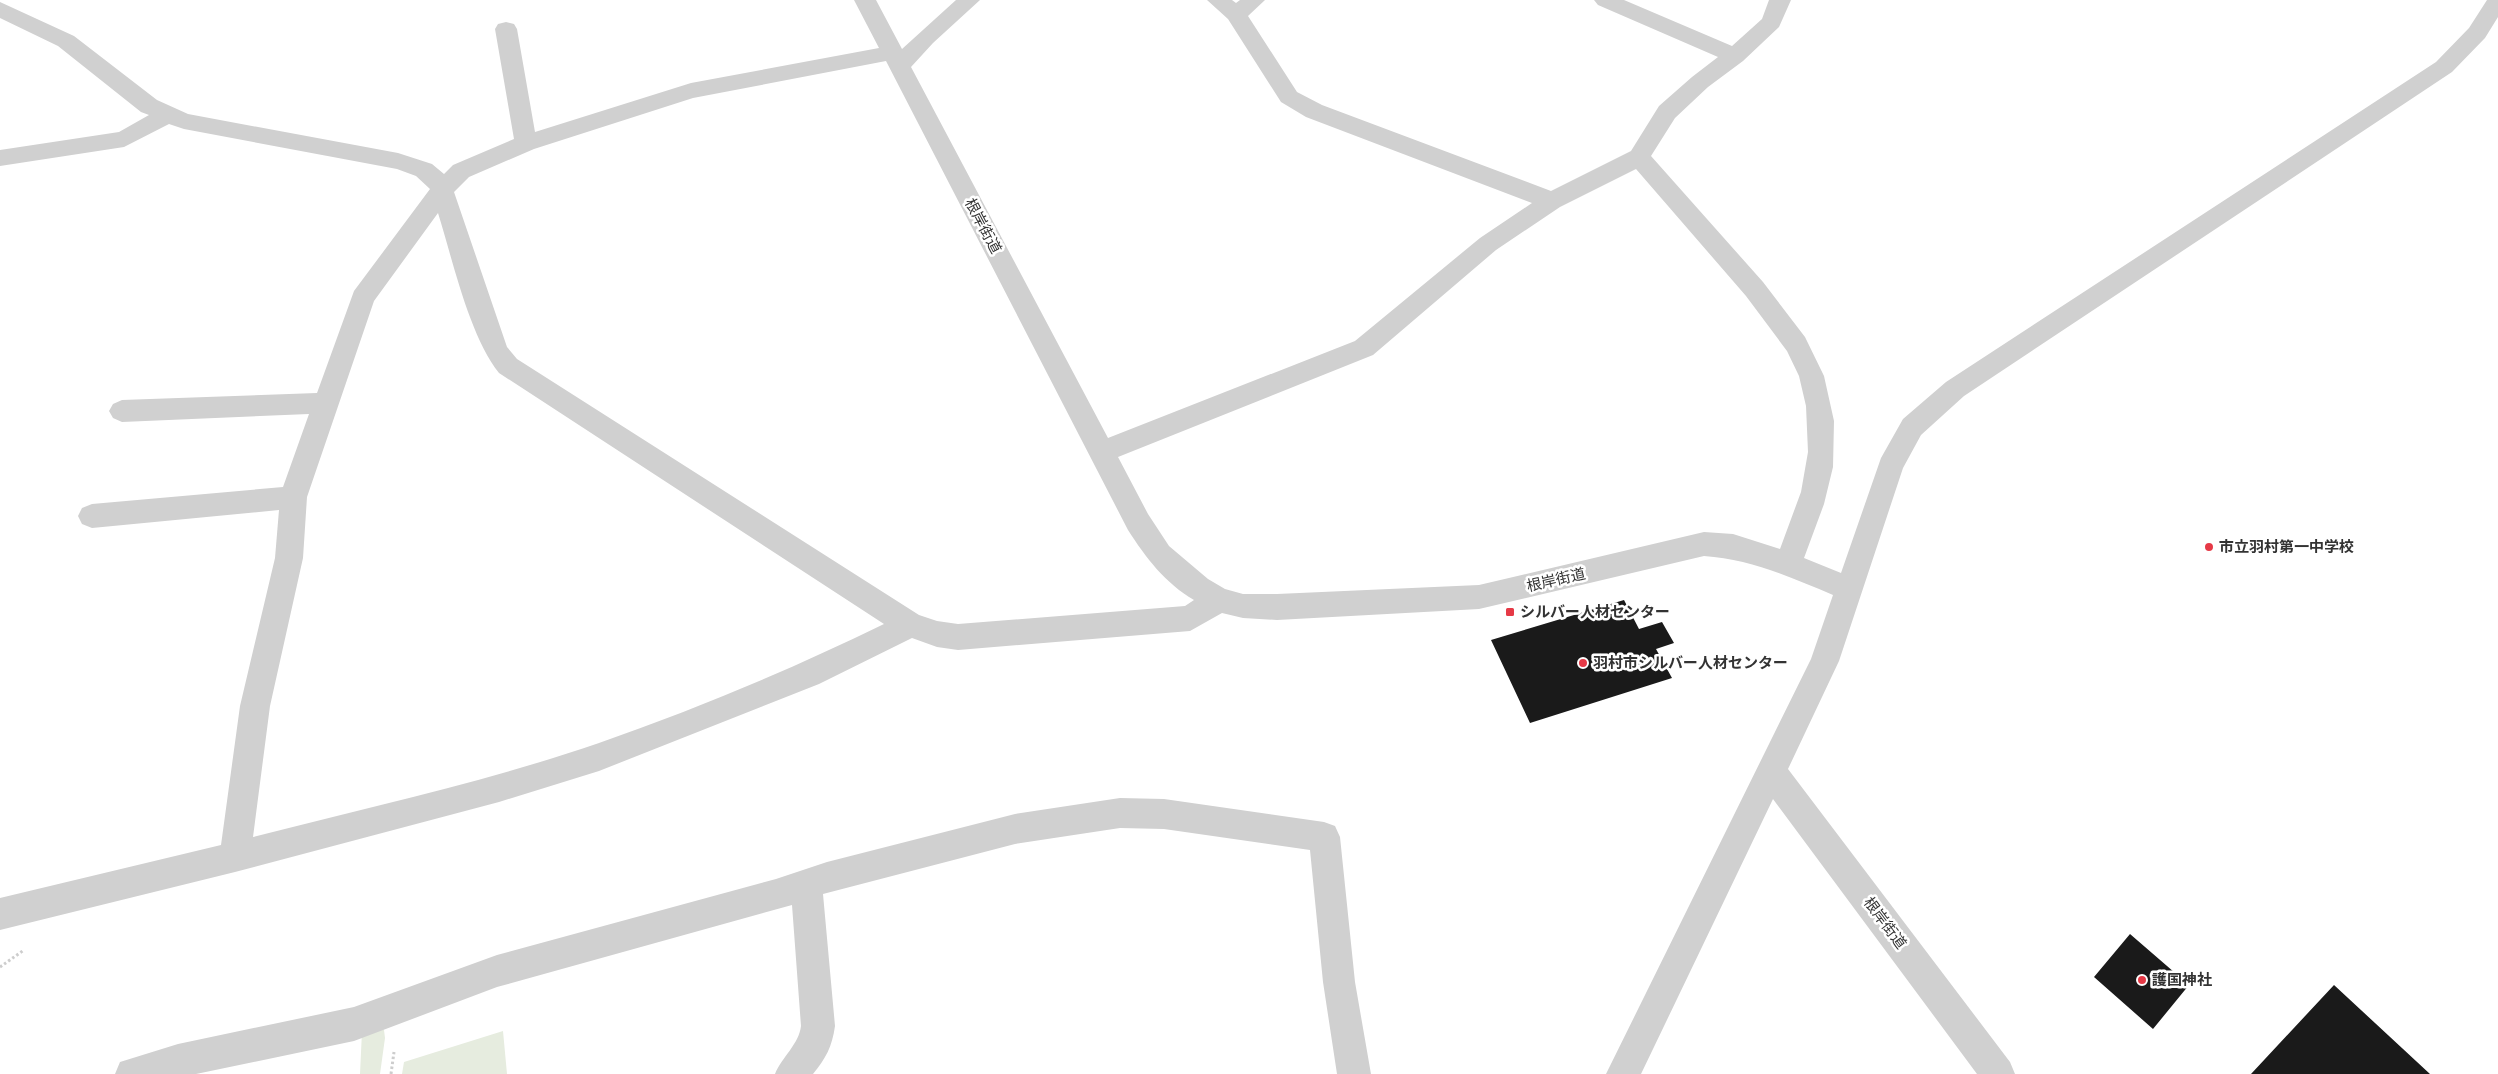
<svg xmlns="http://www.w3.org/2000/svg" width="2498" height="1074" font-family="Poppins,'Noto Sans JP',sans-serif">
<rect width="100%" height="100%" fill="#fff"/>
<path fill="#e6ecdf" d="M375 1026 384 1030 385 1038 380 1074H360L362 1031Z
M503 1031 507 1074H402L404 1062Z"/>
<path fill="#1a1a1a" d="M1624 600 1639 629 1662 622 1674 643 1656 649 1672 678 1530 723 1491 640Z
M2130 934 2189 985 2153 1029 2094 977Z
M2334 985 2430 1074H2251Z"/>
<g fill="none" stroke-linecap="round" stroke-linejoin="round">
<path stroke="#cdcdcd" stroke-width="3" stroke-dasharray="2.5 2.5" stroke-linecap="butt" d="M0 967 24 950
M391 1074 394 1052"/>
<path fill="#d0d0d0" fill-rule="evenodd" d="M854 0H876L902 49 956 0H980L933 43 911 67 1108 438 1355 341 1480 238 1532 203 1306 117 1281 102 1228 19 1207 0H1232L1236 3 1240 0H1265L1248 16 1297 92 1322 105 1551 191 1631 151 1659 106 1692 77 1718 57 1598 5 1594 0H1624L1732 46 1762 19 1769 0H1791L1779 27 1743 61 1708 87 1675 118 1651 156 1763 282 1805 337 1824 376 1834 421 1833 467 1824 504 1804 558 1841 573 1881 458 1903 419 1946 382 2436 62 2469 28 2487 0H2498V17L2485 38 2452 72 1964 396 1921 435 1903 468 1839 661 1788 769 2010 1062 2015 1074H1977L1773 799 1641 1074H1606L1811 659 1833 595C1790 577 1750 559 1704 556L1479 609 1277 620 1243 618 1222 613 1190 631 958 650 937 647 912 638 819 684 599 771 499 802 235 872 0 930V898L221 845 240 706 275 558 279 510 92 528 82 524 78 516 82 508 92 504 283 487 309 414 122 422 113 418 109 411 113 404 122 400 317 393 354 291 430 189 416 176 397 169 184 129 169 124 124 147 0 166V150L119 132 149 115 141 112 58 46 0 18V2L74 36 157 100 188 114 398 153 432 164 444 174 453 165 514 139 495 29 498 24 506 22 514 24 517 29 535 132 691 83 879 48ZM886 61 1128 530C1146 558 1165 583 1194 600L1185 606 958 624 937 621 919 615 517 359 507 347 454 192 469 177 534 149 693 98ZM1636 169 1746 296 1787 351 1799 376 1806 406 1808 452 1801 492 1780 549 1733 534 1704 532 1479 585 1277 594H1243L1225 589 1208 579 1169 546 1148 514 1118 457 1373 355 1496 250 1560 207ZM438 213C453 261 469 335 499 373L884 624C792 669 696 709 599 743 486 782 368 807 253 837L270 706 303 558 307 497 374 301Z
M1120 798 1164 799 1324 822 1335 826 1340 837 1355 982 1371 1074H1337L1323 982 1310 850 1164 829 1120 828 1015 844 823 894 835 1026C832 1047 826 1058 813 1074H775C782 1057 799 1044 801 1026L792 905 497 987 354 1041 196 1074H115L120 1062 178 1044 354 1007 497 955 776 879 827 862 1015 814Z"/>
</g>
<g fill="#e63946" stroke="#fff" stroke-width="2">
<circle cx="2209" cy="547" r="5"/>
<rect x="1505" y="607" width="10" height="10" rx="2.5"/>
<circle cx="1583" cy="663" r="5"/>
<circle cx="2142" cy="980" r="5"/>
</g>
<g text-anchor="middle" stroke-width="5" stroke-linejoin="round" paint-order="stroke">
<g font-size="15" fill="#333" stroke="#fff">
<text transform="translate(983 226) rotate(62)" y="5">根岸街道</text>
<text transform="translate(1556 580) rotate(-13)" y="5">根岸街道</text>
<text transform="translate(1885 923) rotate(53)" y="5">根岸街道</text>
</g>
<g font-size="15" font-weight="bold" fill="#333" stroke="#fff" text-anchor="start">
<text x="2219" y="552">市立羽村第一中学校</text>
<text x="1520" y="617">シルバー人材センター</text>
<text x="1593" y="668">羽村市シルバー人材センター</text>
<text x="2152" y="985">護国神社</text>
</g>
</g>
</svg>
